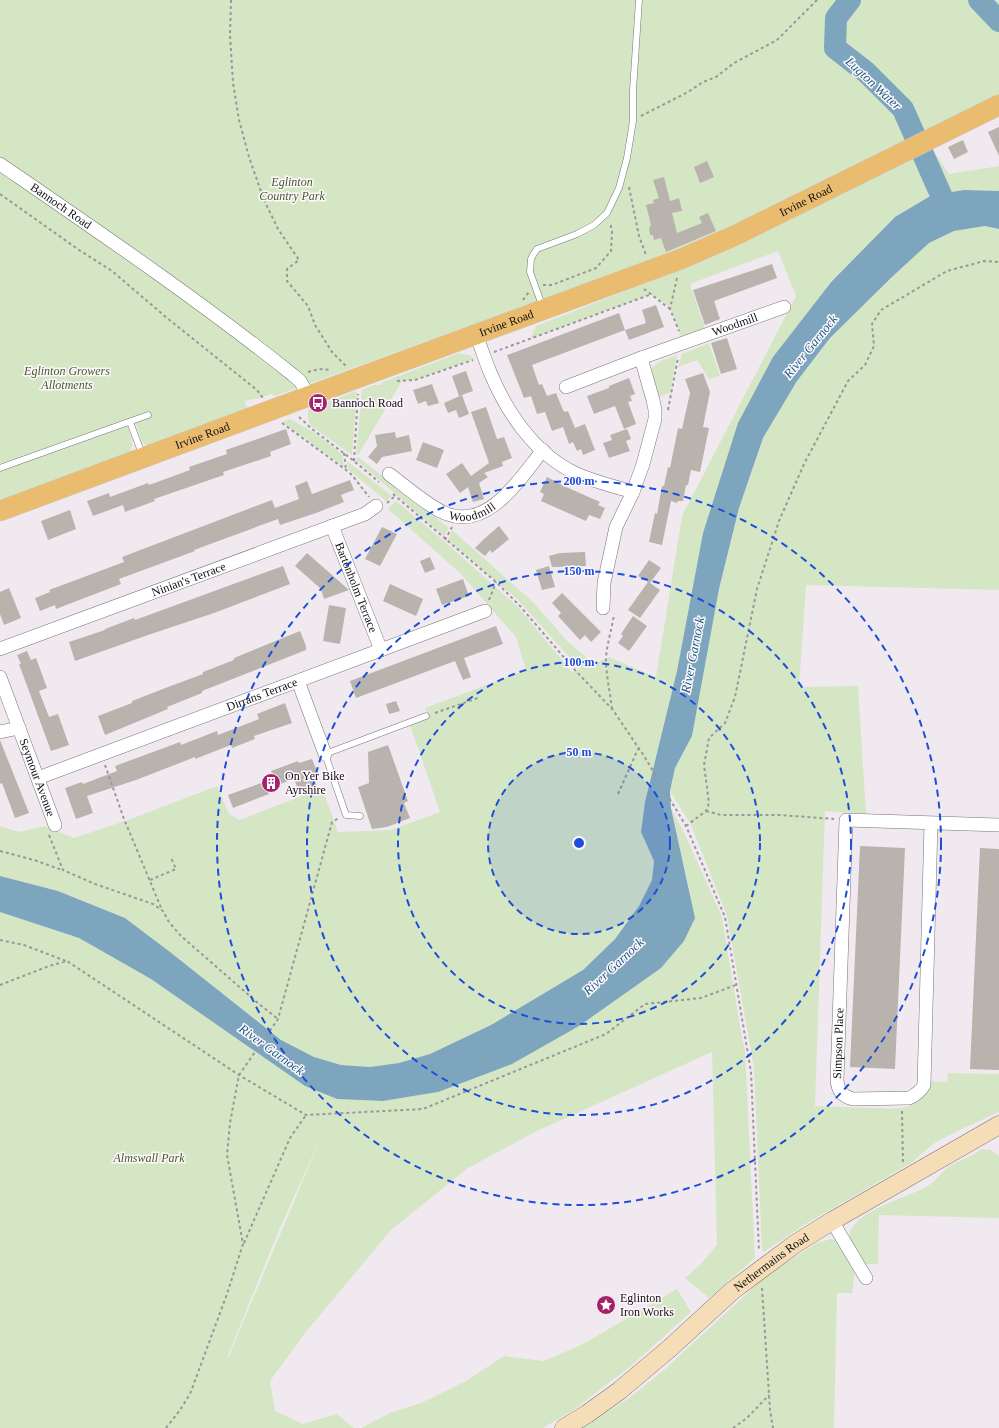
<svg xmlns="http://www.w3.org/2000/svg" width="999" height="1428" font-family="Georgia,serif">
<rect width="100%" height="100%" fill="#f0eaf0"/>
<path fill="#d5e6c4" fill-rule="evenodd" d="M0 0H999V95L691 246 275 396 271 394 260 398 244 401 249 410 147 446 142 442 136 424 128 427C131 439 135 443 129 455L0 503Z
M933 150 949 174 999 166V191L964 190 932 195 895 217 831 281 703 533 677 671 645 802 641 832 654 861 652 880 639 906 615 939 583 970 491 1025 430 1054 399 1063 370 1067 341 1065 314 1057 281 1040 170 952 125 918 58 891 0 876V826L19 832 45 826 74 838 128 820 217 786 229 814 240 820 322 788 338 832 391 830 440 812 410 725 429 718 425 708 526 670 516 637 461 574 388 509 396 501 445 542 518 607 572 672 580 669 517 599 448 540 452 530 534 603 567 641 594 664 609 657 656 677 682 516 796 296 778 251 690 284 705 328 681 337 671 308 651 294 530 339 536 326 684 268 855 185Z
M985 226 999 229V590L806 585 799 687 858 686 866 814 825 811 815 1106C834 1107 853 1107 872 1108 884 1108 898 1110 909 1106 921 1102 928 1092 931 1081L947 1082 948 1073 999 1074V1112L955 1132 933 1144 911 1163 804 1225 764 1252 762 1251 754 1068 727 916 691 825 670 791 675 768 692 736 719 589 739 508 763 438 797 381 830 338 893 276 929 243 954 231Z
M709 343 720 376 709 379 697 360 678 367 682 354Z
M459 353 471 356 474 359 415 380 402 381 358 455 356 454 362 390 374 385H381L383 382Z
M677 355 670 393 657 397C650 364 645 367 677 355Z
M356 391 357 395 352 455 311 426 308 420V409Z
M290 419 315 433 342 454 344 467 282 422Z
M358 457 449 528 444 536 356 460Z
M347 461 392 496 386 501 348 469Z
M671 808 683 830 722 917 742 1037 745 1049 755 1258 709 1298 685 1278 699 1266 717 1245 712 1052 537 1131 468 1168 391 1230 305 1333 270 1381 275 1411 303 1424 337 1414 354 1428H0V912L79 938 151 979 305 1086 337 1099 383 1101 438 1092 690 893ZM323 1133 228 1358H227L279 1230Z
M982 1149 991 1150 999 1156V1218L879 1215 878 1264H862C858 1256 847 1243 850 1233 857 1209 909 1198 929 1185 937 1180 942 1171 950 1166 961 1160 972 1156 982 1149Z
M831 1239 837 1240 856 1264 852 1293H837L834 1428H581L628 1399 665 1369 768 1274 817 1243Z
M677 1289 691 1312 632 1365 575 1409 543 1428H361L390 1413 421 1403 466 1381 504 1356 544 1361 583 1344Z"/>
<path fill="#7ea5be" d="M964 190 999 191V229L985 226 954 231 929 243 893 276 830 338 797 381 763 438 739 508 719 589 692 736 675 768 670 791 671 808 695 918 684 941 661 968 579 1026 512 1064 438 1092 383 1101 337 1099 305 1086 151 979 79 938 0 912V876L58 891 125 918 170 952 281 1040 314 1057 341 1065 370 1067 399 1063 430 1054 491 1025 583 970 615 939 639 906 652 880 654 861 641 832 645 802 677 671 703 533 738 423 773 357 832 281 895 217 932 195Z"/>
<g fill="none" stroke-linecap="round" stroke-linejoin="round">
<path stroke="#7ea5be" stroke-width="22" d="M850 0 836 18 835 48 866 72 903 109 949 213
M979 0 999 21"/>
</g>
<path fill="#b8b3ad" d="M999 127V156L988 132Z
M963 140 968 152 954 159 948 147Z
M707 161 714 177 700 183 694 167Z
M664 177 670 201 679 198 682 211 672 213 677 233 702 223 699 217 708 213 716 231 666 252 661 238 654 240 653 235H650L649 228 651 225 646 205 654 203 653 200 659 198 653 180Z
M772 264 777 278 714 301 720 319 705 325 693 290Z
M656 305 664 327 629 340 625 330 646 323 642 310Z
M619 313 625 330 532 365 539 385 542 384 547 396 556 393 563 410 565 412 568 411 575 428 585 424 595 450 583 455 581 449 577 451 573 442 569 444 563 427 552 431 545 412 537 414 531 396 524 398 507 355Z
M727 338 737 369 721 374 711 343Z
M466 371 473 391 459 396 452 376Z
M703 373 710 392 703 427 709 428 700 472 691 470 688 485H686L683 501H678L677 503 671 501 662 545 649 542 655 513 657 514 662 486H664L668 467 670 468 678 428 682 429 690 393 685 379Z
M629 378 635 394 630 396 632 401 628 402 636 424 624 429 615 406 594 414 587 396 609 388V386Z
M432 384 439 403 428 406 426 401 418 404 413 390Z
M462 395 469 414 459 418 456 410 448 413 444 403Z
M486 407 497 439 504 437 512 458 502 462 503 466 484 473 488 477 479 483 484 499 473 502 468 487 460 493 446 474 462 463 471 476 489 463 471 412Z
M286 429 291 444 270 452 271 456 223 472 224 475 154 499 155 501 125 512 123 505 93 516 87 501 109 493 110 497 148 483 149 485 190 470 189 467 227 454 226 450Z
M627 429 631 439 626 441 630 451 609 458 603 443 612 440 610 435Z
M395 432 396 438 409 435 412 451 382 457 377 464 368 457 377 446 375 435Z
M423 442 444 450 437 468 416 460Z
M547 477 566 487 600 502 598 505 605 508 600 519 589 515 586 521 541 501 544 494 540 492Z
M350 480 354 490 341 495 344 502 316 513 280 525 278 519 232 536 194 550 195 551 119 579 121 584 56 609 55 605 40 611 35 598 50 592 49 590 124 562 122 557 256 506 272 500 275 508 299 499 295 486 307 481 312 494Z
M70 510 76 529 48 540 41 521Z
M499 526 509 539 492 553 490 550 485 556 475 548 484 539Z
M382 527 397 534 380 566 365 559Z
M585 552 586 566 552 567 549 556 560 553Z
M307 553 349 590 324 599 321 589 295 566Z
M430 557 435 569 425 573 420 561Z
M649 560 661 568 650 583 660 590 640 618 628 610 648 582 638 576Z
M283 566 290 584 214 613 148 635 75 661 69 642 105 630V629L134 618 135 620Z
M549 566 555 587 542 590 536 570Z
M463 579 469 596 442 605 436 589Z
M390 584 423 599 416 616 383 601Z
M9 588 21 618 4 625 0 614V592Z
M562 593 601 632 591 642 585 635 580 640 558 616 561 613 552 603Z
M329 605 346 608 340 644 323 641Z
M633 616 647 626 629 651 618 643 623 636 621 634Z
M496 626 503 644 464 658 471 677 463 680 455 661 356 698 350 681Z
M300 631 306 646V650L202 691V693L167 707 168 709 105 735 98 716 132 703V701L168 687 203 674V672L234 660V658Z
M27 651 31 660 36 658 47 688 39 691 49 717 58 714 69 745 51 751 19 664H21L17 655Z
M396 701 400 711 389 714 386 704Z
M285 703 292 723 254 736 255 739 232 748 231 745 195 759V757L136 780 87 796 93 813 76 819 65 788 82 782 83 784 117 771 115 766 180 742 181 745 217 731 218 735 259 719 257 714Z
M0 740 29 813 15 818 2 783 0 784Z
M388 745 408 801 404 803 410 818 387 827 372 829 358 787 369 783 368 752Z
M312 759 318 774 313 776 317 787 300 794 294 779 277 785 271 771 298 761 299 763Z
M264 782 269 794 233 808 228 795Z
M860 846 905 848 895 1069 850 1067Z
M980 848 999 849V1070L970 1069Z"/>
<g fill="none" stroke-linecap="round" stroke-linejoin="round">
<g stroke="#787378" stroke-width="7">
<path id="service" d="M543 308 530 272 531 259 533 255 537 249 577 234 594 225 607 213 619 188 627 158 633 121V90L639 0
M130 422 142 454
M0 468 148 415
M360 816 346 815 325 754 426 716"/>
</g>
<g stroke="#787378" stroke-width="14">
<g id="minor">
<path id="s1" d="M0 164C99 232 199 300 293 375L300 381 309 396"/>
<path d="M476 335C481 347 485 360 490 372 507 413 535 454 575 473 594 482 614 486 633 492"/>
<path id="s2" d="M566 387 641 358 784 307"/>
<path id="s3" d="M389 474C404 485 430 508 447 514 489 530 521 477 543 450"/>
<path id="s4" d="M332 526 381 650"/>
<path d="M603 608 604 583 616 527 633 492 643 464 655 419V410L653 400 641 358"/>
<path id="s5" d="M0 649 365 514 376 506"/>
<path id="s6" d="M0 677 55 825"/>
<path d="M298 681 325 754"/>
<path d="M0 732 19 728"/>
<path id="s7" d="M38 778 485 611"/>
<path id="s8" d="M931 823 924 1085C920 1092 916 1095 909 1098L853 1099C842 1096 838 1091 837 1080L846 820 999 825"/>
<path d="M832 1221 866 1278"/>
</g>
</g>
<g stroke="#787378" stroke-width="19">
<g id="secondary">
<path id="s9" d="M564 1428 587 1414 619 1391 670 1348 732 1291 795 1244 832 1221 999 1125"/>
</g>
</g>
<g stroke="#cbcacb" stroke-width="21">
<g id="primary">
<path id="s10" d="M0 511 352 380 681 259 736 235 999 105"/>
</g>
</g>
<path stroke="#9a969a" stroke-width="2" stroke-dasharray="3 3" stroke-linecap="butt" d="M231 0 230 35 233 83 239 120 249 157 264 200 278 229 299 260 287 269V281L308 306 315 325 332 352 346 366
M641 116 688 92 703 82 716 77 734 63 777 40 817 0
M629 187 639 236 646 255
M0 194 79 250 112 271 167 318 257 390 263 398
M677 278 670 309 679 331
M543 285H552L596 268 611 251 612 231 610 222
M644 289 670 309
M523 300 529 292
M494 352 652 294
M308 372 319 369 331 370
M397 381 415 380 473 360
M668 410 678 358
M299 417 312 429 354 461 379 482
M282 423 346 470 352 475 369 497
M344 453 346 470
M354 461 358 394
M393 494 496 582 520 606 574 669 613 710 644 756 686 826 725 917 751 1072 759 1251
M387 503 395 496
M445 540 452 527
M489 600 496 582
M612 709C610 692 606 675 606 658 607 643 612 629 614 614
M435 713 478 698
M105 765 124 819 162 910
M618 794 638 749
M706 811 721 815H780L834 819
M686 826 706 811 709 803 704 765 709 738 725 723 735 697 757 589 779 521 804 464 848 381 865 365 874 346 872 324 881 310 947 271 984 261 999 262
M49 835 63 870 95 884 153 904 163 911 169 922 181 936 259 1004 278 1019
M0 851 34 860 62 870
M150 880 176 869 171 858
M0 940 24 945 66 961
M0 985 49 966 67 961 239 1075 306 1115 423 1109 606 1034 645 1004 701 998 736 985
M902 1111 903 1164
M244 1243 290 1138 306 1115
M762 1288 770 1410 773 1428
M166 1428 180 1410 190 1394 227 1294 243 1244 227 1155 230 1123 239 1075 278 1019 332 822 339 818
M733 1428 747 1418 769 1395"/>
<use href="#service" stroke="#fff" stroke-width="6"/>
<use href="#minor" stroke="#fff" stroke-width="13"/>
<use href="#secondary" stroke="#f4ddb7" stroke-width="18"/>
<use href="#primary" stroke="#eabc6f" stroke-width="20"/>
</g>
<circle cx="579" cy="843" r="91" fill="#1d4ed8" fill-opacity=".12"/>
<g fill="none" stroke="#1d4ed8" stroke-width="2" stroke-dasharray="7 5">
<circle cx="579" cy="843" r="91"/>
<circle cx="579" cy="843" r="181"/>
<circle cx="579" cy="843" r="272"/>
<circle cx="579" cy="843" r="362"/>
</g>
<defs>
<g id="bus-disc" transform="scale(1)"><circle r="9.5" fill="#a4216e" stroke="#fef7fd"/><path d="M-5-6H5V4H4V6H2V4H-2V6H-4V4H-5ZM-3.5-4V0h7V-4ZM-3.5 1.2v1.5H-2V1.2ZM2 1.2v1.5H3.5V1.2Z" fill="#fff"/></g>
<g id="building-disc" transform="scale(1)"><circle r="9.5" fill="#a4216e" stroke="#fef7fd"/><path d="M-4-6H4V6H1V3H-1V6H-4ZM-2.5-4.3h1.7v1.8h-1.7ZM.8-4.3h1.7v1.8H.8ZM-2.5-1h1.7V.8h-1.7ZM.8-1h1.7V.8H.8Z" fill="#fff"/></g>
<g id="sight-disc" transform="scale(1)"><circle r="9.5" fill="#a4216e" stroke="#fef7fd"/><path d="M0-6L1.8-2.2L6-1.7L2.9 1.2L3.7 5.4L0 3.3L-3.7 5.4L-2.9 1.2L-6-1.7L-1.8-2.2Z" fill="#fff"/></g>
</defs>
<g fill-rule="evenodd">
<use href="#bus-disc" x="318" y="403"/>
<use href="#building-disc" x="271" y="783"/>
<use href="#sight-disc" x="606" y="1305"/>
</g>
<g text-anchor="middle" stroke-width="3" stroke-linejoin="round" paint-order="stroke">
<g font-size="12" font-style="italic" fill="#435c25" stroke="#fef7fd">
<text x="292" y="186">Eglinton<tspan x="292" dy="14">Country Park</tspan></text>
<text x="67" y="375">Eglinton Growers<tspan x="67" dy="14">Allotments</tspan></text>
<text x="149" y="1162">Almswall Park</text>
</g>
<g font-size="12" fill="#110f11" stroke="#fef7fd">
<text dy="4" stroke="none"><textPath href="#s10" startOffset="864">Irvine Road</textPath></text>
<text dy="4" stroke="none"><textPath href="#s1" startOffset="74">Bannoch Road</textPath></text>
<text dy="4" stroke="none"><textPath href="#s10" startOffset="540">Irvine Road</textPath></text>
<text dy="4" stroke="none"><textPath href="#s2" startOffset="180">Woodmill</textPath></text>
<text dy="4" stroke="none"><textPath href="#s10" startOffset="216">Irvine Road</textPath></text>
<text dy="4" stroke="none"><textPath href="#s3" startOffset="97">Woodmill</textPath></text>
<text dy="4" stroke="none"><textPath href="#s5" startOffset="201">Ninian's Terrace</textPath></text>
<text dy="4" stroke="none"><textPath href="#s4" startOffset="66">Bartonholm Terrace</textPath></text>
<text dy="4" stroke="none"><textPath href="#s7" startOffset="239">Dirrans Terrace</textPath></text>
<text dy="4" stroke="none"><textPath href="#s6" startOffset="107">Seymour Avenue</textPath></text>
<text dy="4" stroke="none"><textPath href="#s8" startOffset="402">Simpson Place</textPath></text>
<text dy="4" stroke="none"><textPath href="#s9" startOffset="266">Nethermains Road</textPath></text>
</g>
<g font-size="12" fill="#110f11" stroke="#fef7fd" text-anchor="start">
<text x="332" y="407">Bannoch Road</text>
<text x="285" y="780">On Yer Bike<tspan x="285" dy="14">Ayrshire</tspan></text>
<text x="620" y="1302">Eglinton<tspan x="620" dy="14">Iron Works</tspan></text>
</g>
<g font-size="13" font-style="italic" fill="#1a5e81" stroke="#fef7fd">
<text transform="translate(874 83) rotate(43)" y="5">Lugton Water</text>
<text transform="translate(810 346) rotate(-51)" y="5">River Garnock</text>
<text transform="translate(692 655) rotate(-79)" y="5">River Garnock</text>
<text transform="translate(613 966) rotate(-43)" y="5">River Garnock</text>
<text transform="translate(272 1049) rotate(36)" y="5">River Garnock</text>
</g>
</g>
<circle cx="579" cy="843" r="6" fill="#1d4ed8" stroke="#fef7fd" stroke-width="2"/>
<g font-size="12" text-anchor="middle" font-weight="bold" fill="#1d4ed8" stroke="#fef7fd" stroke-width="3" stroke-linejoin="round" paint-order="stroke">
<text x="579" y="485">200 m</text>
<text x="579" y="575">150 m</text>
<text x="579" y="666">100 m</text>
<text x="579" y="756">50 m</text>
</g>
</svg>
